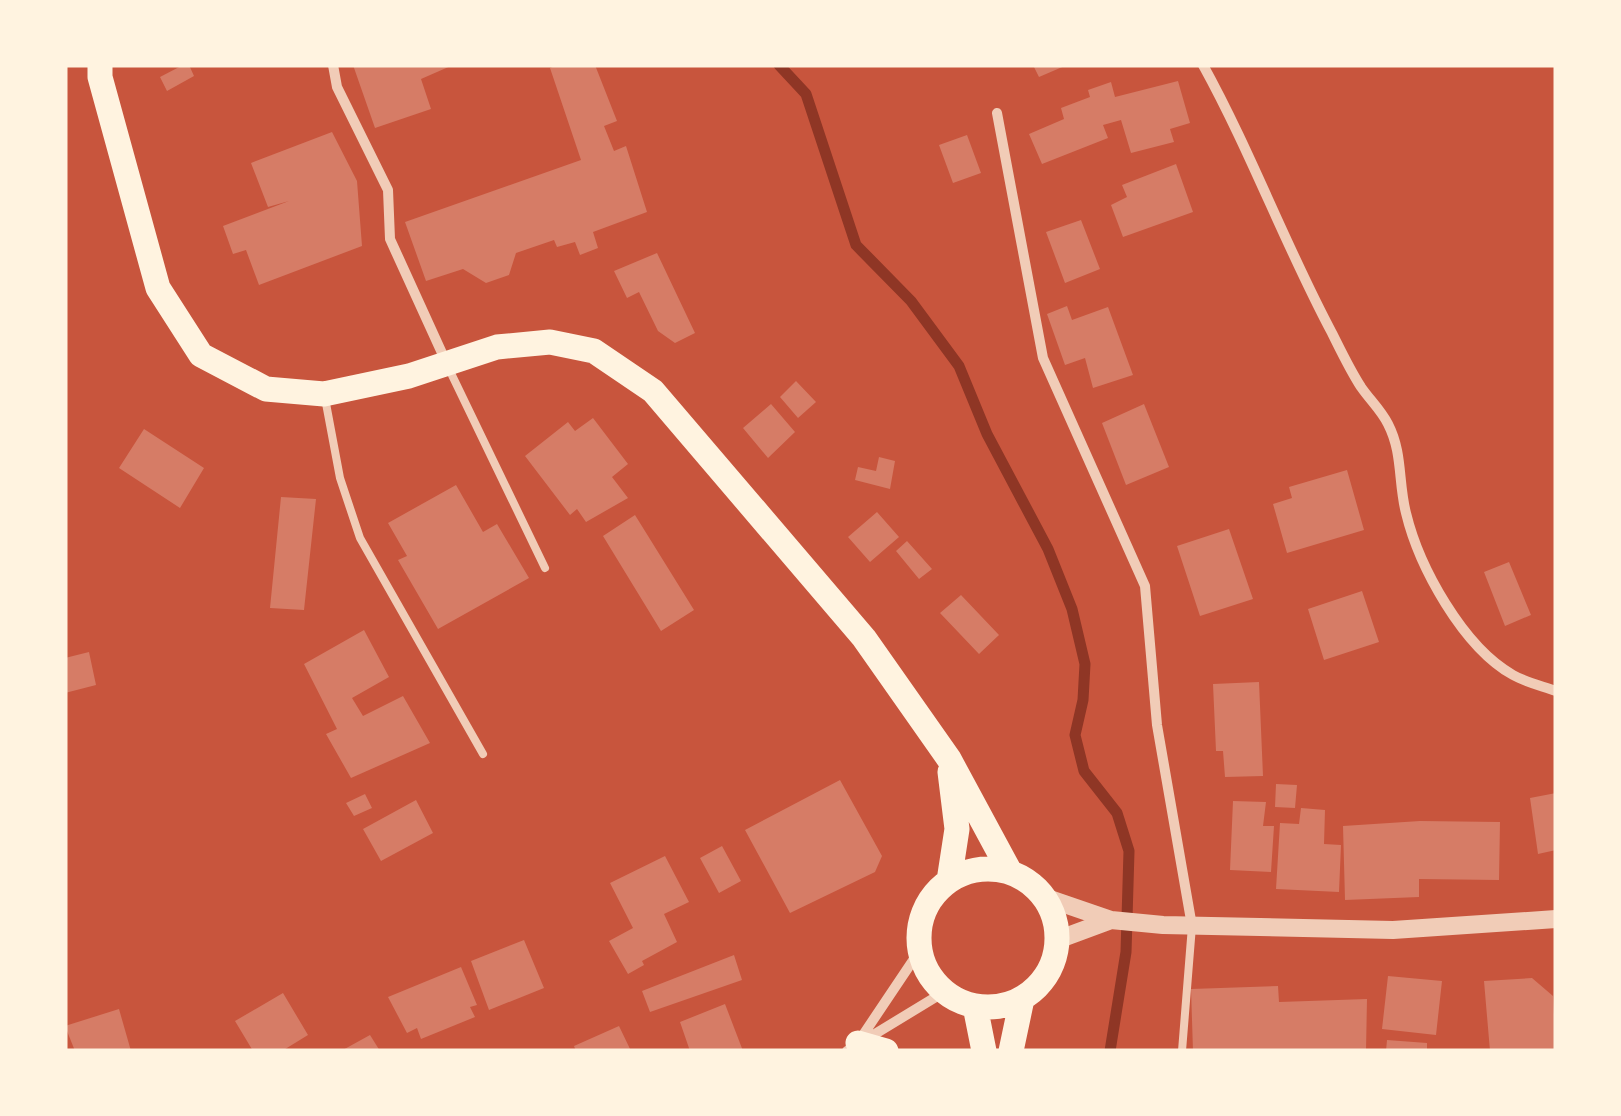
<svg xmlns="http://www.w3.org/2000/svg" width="1621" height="1116" font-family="Commissioner,sans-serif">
<rect width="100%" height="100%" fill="#c8553d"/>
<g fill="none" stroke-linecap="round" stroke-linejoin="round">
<path stroke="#8f3625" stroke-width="11" d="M779 65 806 94 856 245 911 301 959 366 987 434 1048 549 1072 609 1085 664 1083 700 1075 735 1084 771 1117 813 1129 851 1126 952 1110 1051"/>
</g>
<path fill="#d67c66" d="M183 65H189L194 76 167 91 160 77Z
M353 65H453L421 79 431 109 375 128Z
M557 65H595L617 121 604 126 614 151 626 146 647 212 593 232 598 248 580 255 575 242 557 247 554 240 516 253 509 275 486 283 463 269 426 281 405 222 581 160 550 68Z
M1033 65H1067L1039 77Z
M1178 81 1190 123 1170 129 1174 142 1131 153 1121 120 1103 125 1108 138 1042 164 1029 134 1064 119 1061 108 1090 97 1088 90 1111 82 1115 97Z
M332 132 357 181 362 246 259 285 246 250 233 254 223 226 289 201 268 207 251 163Z
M967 135 981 173 953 183 939 145Z
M1176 164 1193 212 1123 237 1111 205 1127 197 1122 185Z
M1081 220 1100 269 1065 283 1046 232Z
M657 253 695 333 675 343 658 331 639 292 627 298 614 271Z
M1067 306 1072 320 1108 307 1133 375 1093 388 1085 358 1065 365 1047 314Z
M796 381 816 402 798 418 780 397Z
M771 404 795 432 768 458 743 428Z
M1144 404 1169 467 1126 485 1102 423Z
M593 418 628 464 612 477 628 498 586 522 577 509 570 515 525 456 568 422 575 431Z
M144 429 204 468 180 508 119 468Z
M879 457 895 461 890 489 855 480 858 467 876 471Z
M1347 470 1364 530 1287 553 1273 504 1292 498 1289 487Z
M456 485 483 532 497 524 529 578 438 629 398 560 407 556 388 523Z
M281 497 316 499 304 610 270 608Z
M877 512 899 537 870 562 848 537Z
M635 515 694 610 661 631 603 536Z
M1229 529 1253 599 1200 616 1177 546Z
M907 541 932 569 919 579 896 551Z
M1509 562 1531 615 1505 626 1484 572Z
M1362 591 1379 642 1324 660 1308 609Z
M961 595 999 635 979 654 940 613Z
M364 630 389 677 352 698 363 716 403 696 430 743 351 778 326 734 337 729 304 664Z
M89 652 96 685 65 693V658Z
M1259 682 1263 776 1225 777 1223 751H1216L1213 684Z
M840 780 882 856 875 872 790 913 745 830Z
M1276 784 1297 785 1295 808 1275 807Z
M1556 793V850L1538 854 1530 798Z
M365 794 372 808 354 816 346 803Z
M416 800 433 833 381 861 363 829Z
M1233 801 1266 802 1263 826H1274L1271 872 1230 870Z
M1301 808 1325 810 1324 844 1341 845 1339 892 1276 889 1280 823 1299 824Z
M1420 821 1500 822 1499 880 1419 879V897L1345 900 1343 826Z
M722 846 741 881 719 893 700 858Z
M665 856 689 902 664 914 677 942 642 961 644 965 628 974 609 941 633 928 610 883Z
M524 940 544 988 489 1010 471 961Z
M734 955 742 980 650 1012 642 991Z
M461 967 477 1005 470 1007 475 1017 421 1039 417 1028 407 1033 388 997Z
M1388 976 1442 981 1436 1035 1382 1029Z
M1532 978 1553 996 1556 1051H1490L1484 981Z
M1278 986 1279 1002 1367 999 1366 1051H1193L1191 989Z
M283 993 308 1035 282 1051H253L235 1021Z
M725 1004 743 1051H690L680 1022Z
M119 1009 131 1051H75L65 1026Z
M619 1026 631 1051H576L574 1046Z
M370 1035 380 1051H341Z
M1387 1040 1427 1043V1051H1386Z"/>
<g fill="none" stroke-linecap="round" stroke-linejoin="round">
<path stroke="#f1ccb7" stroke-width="8" d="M449 369 545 568
M325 398 340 478 360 538 483 754
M1182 1051 1192 926"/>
<path stroke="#f1ccb7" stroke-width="10" d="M333 65 337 87 388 190 390 239 447 364
M1203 65C1251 152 1285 245 1332 333 1341 351 1350 370 1361 387 1370 400 1381 410 1388 424 1403 453 1398 482 1406 513 1419 567 1463 647 1513 675 1525 682 1542 686 1556 691
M997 113 1043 358 1145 586 1157 725 1192 926
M861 1038 920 950
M847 1051 944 992"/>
<path stroke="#f1ccb7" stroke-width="18" d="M1044 897 1111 920 1163 925 1393 930 1556 919
M1057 940 1111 920"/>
<path stroke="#fff3e0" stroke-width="25" d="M100 65V77L158 288 201 355 266 389 324 394 409 376 497 347 550 342 594 351 653 391 864 638 949 759 1010 872
M919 938a69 69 0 1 1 138 0a69 69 0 1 1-138 0Z
M949 881 957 829 950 772
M975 1006 984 1051
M858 1043 886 1051
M1011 1051 1022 999"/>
</g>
<rect width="1621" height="1116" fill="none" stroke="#fff3e0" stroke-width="135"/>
</svg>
